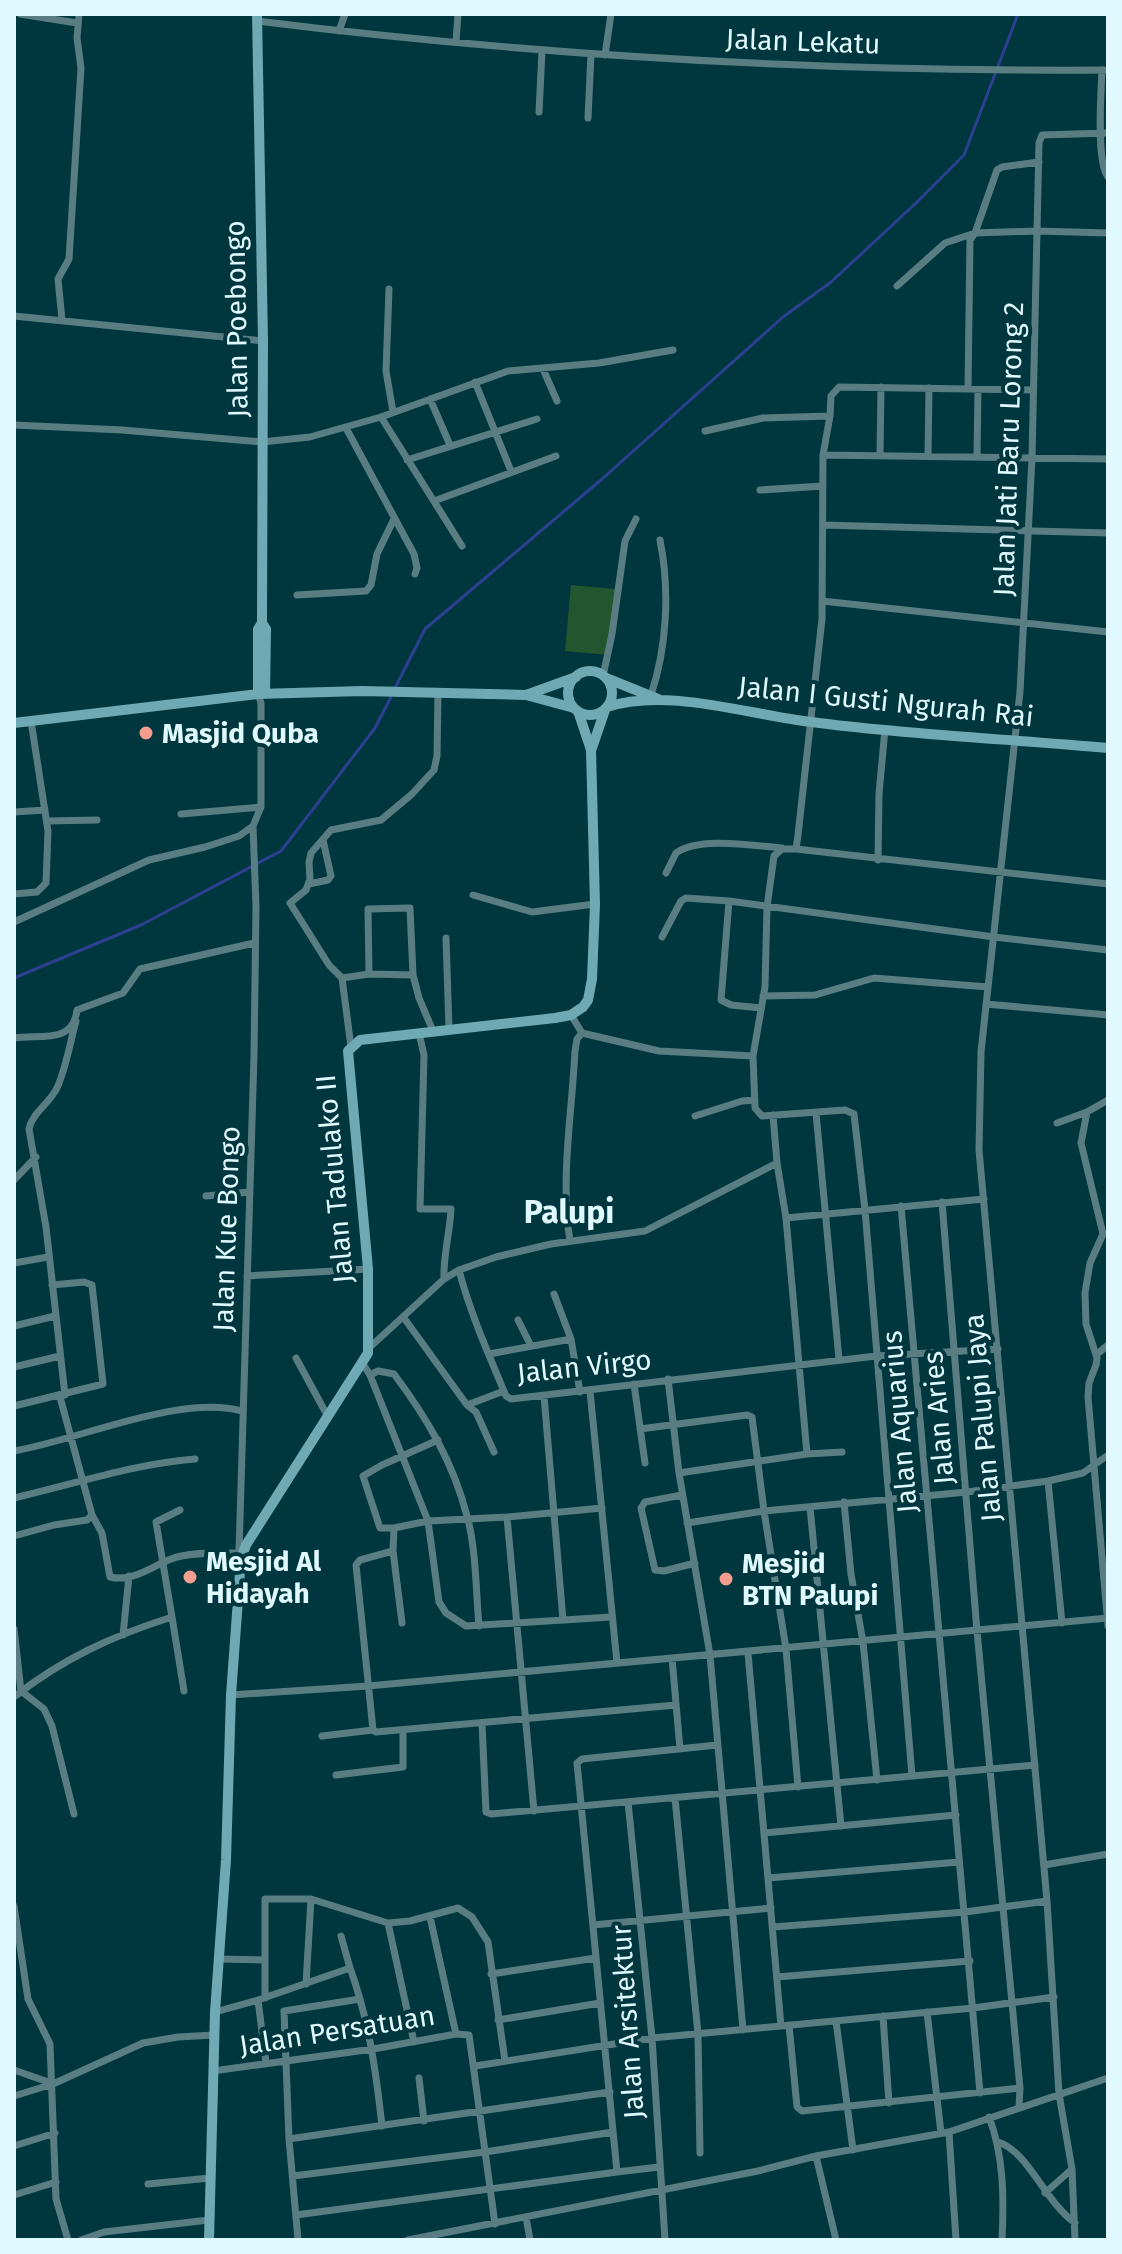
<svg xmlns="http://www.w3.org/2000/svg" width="1122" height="2254" font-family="'Fira Sans',sans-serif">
<rect width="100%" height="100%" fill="#00373f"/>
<path fill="#23552f" d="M571 585 615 589 609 655 565 651Z"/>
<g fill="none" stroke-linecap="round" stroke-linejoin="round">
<path stroke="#2d4090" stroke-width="3" d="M395 688 425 629 602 479 783 317 831 282 915 204 964 155 1018 14
M14 978 141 925 281 851 375 728 392 695"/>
<path stroke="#5a7d84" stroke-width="7" d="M20 14 77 23
M257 21C539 56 824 72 1108 70
M339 31 345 14
M456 42 458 14
M605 55 611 14
M1102 70C1101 92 1096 162 1108 177
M539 112 542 51
M588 118 591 54
M897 286 945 243 975 233 997 170 1002 167 1039 162
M389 289 386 371 393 412
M14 316 263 341
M62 320 58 279 69 259 81 68 77 38 79 14
M543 369 557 401
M475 382 511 471
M968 389 970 240 975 233 1037 231 1039 143 1042 135 1108 133
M430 399 450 445
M830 416 831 396 839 387 1033 390
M381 417 462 546
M14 425 122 430 262 442 310 437 381 417 508 371 599 363 673 350
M346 428 414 554 417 568 415 574
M705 431 763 418 830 416 823 455 822 619 798 835 796 849H782L774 856 767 907 765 987 753 1056
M823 455 1108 459
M880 455 881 387
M928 456 929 388
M977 456 978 390
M407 460 537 419
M760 490 823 486
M434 501 556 456
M823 525 1108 533
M297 595 366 591 371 585 377 554 394 519
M822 601 1108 632
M603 676 612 634 625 541 636 519
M651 695C667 647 670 590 660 540
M14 812 45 810
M181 814 261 807
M47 821 97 820
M796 849 1108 884
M878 860 879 794 885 729
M666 873 676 853C700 836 754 846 782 848
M309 884 328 880 331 876 323 840
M14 894 37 892 46 883 48 831 31 721
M473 895 532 912 595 904
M14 922 149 860 205 847 239 836 253 826 261 807V703L258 694
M662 937 681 901 686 898 729 901
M446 938 449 1029
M413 975 419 998 433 1031
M342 978 369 974 413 975 410 908 368 909 369 974
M763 996 815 995 874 978 988 987
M986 1004 1108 1015
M761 1008 731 1005 721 1000 729 901 994 937 1108 950
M571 1015 582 1033 659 1051 753 1056 755 1108 762 1116 845 1110 854 1114 865 1210 912 1776
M419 1033 424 1055 420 1209H451C450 1233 443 1255 444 1279
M14 1038C39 1034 73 1045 77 1010L123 993 140 969 254 943
M351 1047 342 978 329 965 290 903 306 890 310 879 309 862 311 853 331 830 381 820 412 794 434 770 437 756 438 694
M1087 1112 1081 1143 1103 1234 1090 1263 1085 1293 1086 1324 1097 1358 1096 1365 1089 1383 1088 1397 1108 1626
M816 1113 839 1359
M773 1115 777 1163 786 1218 807 1454
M695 1116 742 1101 755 1100
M1057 1123 1087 1112 1108 1100
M14 1180 36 1157
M206 1196 250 1192
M942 1202 977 1631 1020 2088 1019 2107
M901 1206 980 2093
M786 1218 984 1199
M570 1241C560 1179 572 1113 575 1051L577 1039 582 1033
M14 1263 48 1257
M459 1270C470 1313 489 1355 506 1396L511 1399 876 1356 998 1349
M247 1276 368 1269
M554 1294 571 1339
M404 1318 467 1405
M518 1320 531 1346
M14 1326 55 1316
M369 1348 444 1279 459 1270 496 1257 551 1244 645 1231 777 1163
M489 1354 571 1339 580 1392
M1096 1355 1108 1345
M296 1358 327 1415
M363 1364 370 1375 428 1521 439 1602 446 1613 466 1626 611 1617
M14 1367 60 1356
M370 1375 378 1371 394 1374C427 1418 453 1462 467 1516 476 1547 476 1593 479 1626
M668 1379 679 1473
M634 1384 645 1463
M590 1391 617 1663
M65 1395 46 1227 29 1129C32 1113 49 1104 57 1088 66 1068 70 1043 76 1021
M544 1396 563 1620
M60 1397 92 1515 102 1533 110 1577C135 1583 155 1563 177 1557 197 1552 221 1553 242 1553
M14 1406 103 1384 92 1285 84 1282 52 1285
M640 1429 747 1415 752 1417 764 1511 786 1649 798 1787
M14 1451C79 1440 179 1394 242 1411
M494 1452 476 1412 467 1405 504 1391
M1048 1481 1062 1623
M682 1495 645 1502 641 1508 655 1570 664 1571 695 1563
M14 1498C75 1484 133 1464 195 1459
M844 1502 851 1574 863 1642 877 1780
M810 1507 841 1826
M507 1517 534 1811
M687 1523 764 1511 967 1492 1048 1481 1083 1473 1108 1455
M394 1528H380L363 1476 382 1465 438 1440
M14 1536 54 1525 87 1520 92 1515
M393 1551 360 1560 356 1565 373 1730 376 1732 676 1705
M239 1552 254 1055 256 907 253 826
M172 1617 156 1522 180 1510
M402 1623 393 1551 394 1528 428 1521 507 1517 602 1508
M14 1629 21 1691 44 1709 52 1726 74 1814
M123 1635 129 1576
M748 1653 781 2026
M672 1658 680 1749
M231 1695 368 1686 1108 1618
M14 1697C64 1658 112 1636 172 1617L184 1691
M482 1723 486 1812 491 1814 1035 1765
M322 1736 373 1730
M336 1775 403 1767V1731
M675 1798 698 2034 700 2153
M628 1802 652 2038 665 2240
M764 1833 956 1815
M1044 1865 1108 1854
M768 1878 959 1862
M14 1906 28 1999 50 2044 56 2199 68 2240
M430 1917 456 2034
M388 1923 414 2042
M593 1925 771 1908
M773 1927 965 1912 1047 1901
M341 1936 350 1968
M219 1959 265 1960
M491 1974 596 1958
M777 1977 970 1961
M306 1984 311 1899
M265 1998V1899H311L388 1923 410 1921 458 1908 472 1917 488 1942 505 2061
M258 2000 266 2063
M215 2012 258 2000 350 1968C369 2020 376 2072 382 2126
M927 2012 941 2133
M883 2016 889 2103
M498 2020 600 2003
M836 2021 853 2150
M789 2025 797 2107 802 2111 1020 2088
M743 2030 710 1655 679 1473 807 1454 842 1452
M475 2066 652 2038 973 2008 1054 1997
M14 2070 51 2083
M213 2071 373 2049 456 2034 469 2035 495 2224
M419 2078 424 2121
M14 2096 53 2084 143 2043 178 2037 214 2035
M989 2117C1004 2156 1004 2199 1002 2240
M949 2132 956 2240
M289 2139 610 2092
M998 2142C1028 2151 1045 2202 1075 2223
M14 2146 55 2133
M816 2156 836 2240
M617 2172 659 2167
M293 2176 485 2152 613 2132
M148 2184 210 2178
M1045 2193 1072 2169
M14 2195 56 2182
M296 2215 617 2172 577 1763 582 1759 717 1745
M526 2217 530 2240
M81 2240 104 2232 209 2220
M298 2240 289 2139 284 2011 360 1999
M408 2240 758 2171 816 2156 949 2132 1108 2078
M1075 2240 1072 2169 1059 2094 1047 1901 979 1150 981 1052 1020 692 1032 458 1037 231 1108 233"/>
<path stroke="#6fa9b3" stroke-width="10" d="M257 14 263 341 262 623 258 629V694
M262 623 266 629 265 694
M568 693a22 22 0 1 1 44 0a22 22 0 1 1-44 0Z
M606 678 658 699
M526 695 576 677
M607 707C667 687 750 715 811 722 910 735 1009 739 1108 748
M14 723 258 694 362 691 526 695 574 708
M592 748 605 710
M209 2240 215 2012 226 1860 231 1695 241 1559 246 1545 368 1353V1269L348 1051 360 1040 555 1018 571 1015 583 1007 588 1000 592 979 595 904 591 750 578 711"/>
</g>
<g fill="#f59d8f" stroke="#00373f" stroke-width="3">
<circle cx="146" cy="733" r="8"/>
<circle cx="190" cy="1577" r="8"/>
<circle cx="726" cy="1579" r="8"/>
</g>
<g text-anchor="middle" stroke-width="8" stroke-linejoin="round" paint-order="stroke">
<g font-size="28" fill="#e0f9fe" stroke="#00373f">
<text transform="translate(803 41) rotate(2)" y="10">Jalan Lekatu</text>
<text transform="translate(236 319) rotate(-91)" y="10">Jalan Poebongo</text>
<text transform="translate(1008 449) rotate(-88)" y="10">Jalan Jati Baru Lorong 2</text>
<text transform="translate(886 701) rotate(6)" y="10">Jalan I Gusti Ngurah Rai</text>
<text transform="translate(334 1179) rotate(-95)" y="10">Jalan Tadulako II</text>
<text transform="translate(226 1229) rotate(-88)" y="10">Jalan Kue Bongo</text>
<text transform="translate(584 1366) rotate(-6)" y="10">Jalan Virgo</text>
<text transform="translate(938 1418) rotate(-95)" y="10">Jalan Aries</text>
<text transform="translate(982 1418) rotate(-95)" y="10">Jalan Palupi Jaya</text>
<text transform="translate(899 1422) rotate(-95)" y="10">Jalan Aquarius</text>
<text transform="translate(627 2022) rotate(-94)" y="10">Jalan Arsitektur</text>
<text transform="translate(337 2030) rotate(-9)" y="10">Jalan Persatuan</text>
</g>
<g font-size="28" font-weight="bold" fill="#e0f9fe" stroke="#00373f" text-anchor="start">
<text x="162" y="743">Masjid Quba</text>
<text x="206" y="1571">Mesjid Al<tspan x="206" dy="32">Hidayah</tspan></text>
<text x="742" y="1573">Mesjid<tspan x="742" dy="32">BTN Palupi</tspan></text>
</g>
<g font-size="32" font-weight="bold" fill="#e0f9fe" stroke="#00373f">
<text x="569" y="1223">Palupi</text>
</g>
</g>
<rect width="1122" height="2254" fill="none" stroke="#e0f9fe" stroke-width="32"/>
</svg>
